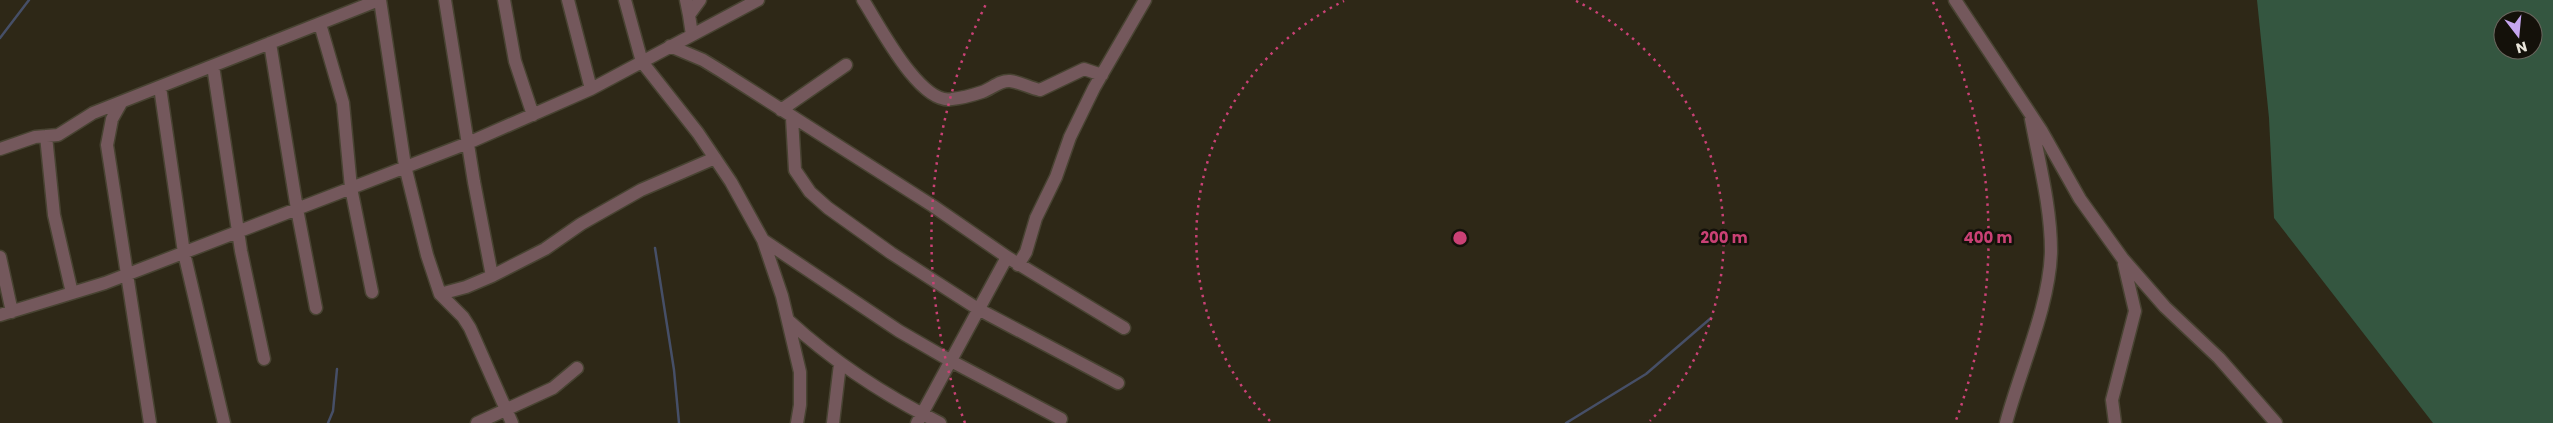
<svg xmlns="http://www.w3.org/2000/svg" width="2553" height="423" font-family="Poppins,sans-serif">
<rect width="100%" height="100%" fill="#2e2817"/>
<path fill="#345640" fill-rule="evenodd" d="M2257 0H2553V423H2433L2274 218 2269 118ZM2503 20H2533V50H2503Z"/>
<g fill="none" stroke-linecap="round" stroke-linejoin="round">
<path stroke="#464f67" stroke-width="2.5" d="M0 38 29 0
M655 248 674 370 679 423
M328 423 333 411 337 369
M1566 423 1646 374 1711 318"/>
<g stroke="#484332" stroke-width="15">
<path id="minor" d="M380 0 405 166 427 255 440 294 463 317 470 328 512 423
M504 0 515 61 533 115
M568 0 591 89
M625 0 642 62 698 133 731 182 763 240 782 296 800 372V405L797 423
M686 0 689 15
M863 0C878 23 920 106 952 99 962 98 973 95 982 92 991 89 1000 80 1010 81 1020 82 1030 88 1040 90L1084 69 1102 75
M1955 0 2041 130 2080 199 2123 259 2165 307 2219 358 2276 423
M320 24 343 103 351 188 372 292
M692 35 689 15 700 0
M270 43 297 209 316 308
M670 46 703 60 721 71 933 206 1007 257 1124 328
M213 66 241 251 264 359
M160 87 184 253 224 423
M121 103 112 119 107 145 150 423
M781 110 846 65
M792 118 795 170 810 192 828 208 891 253 978 309 1118 383
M46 136 54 215 72 293
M0 149 35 137 58 135 93 113 379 0
M763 240 899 331 951 361 1061 419
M0 257 12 312
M1018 265 1026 252 1036 218 1056 177 1070 137 1094 88 1145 0
M492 276 545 249 581 224 641 190 715 158
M440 294 466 287 492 276 474 182 445 0
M0 315 105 283 468 143 591 89 758 0
M789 321C835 363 884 395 940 423
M477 423 553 388 577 368
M833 423 840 364
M917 423 1007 257
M2006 423C2020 370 2050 305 2051 251 2051 207 2039 162 2031 119
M2115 423 2112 400 2135 311 2124 264"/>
</g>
<use href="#minor" stroke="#74585c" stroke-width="12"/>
</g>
<g fill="none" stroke="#ca4175" stroke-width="2.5" stroke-dasharray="2.5 5">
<path d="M1270 421A264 264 0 0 1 1344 1M1576 1A264 264 0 0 1 1650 421"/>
<path d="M965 423A528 528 0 0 1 987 2M1933 2A528 528 0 0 1 1955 423"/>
</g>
<circle cx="1460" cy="238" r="8" fill="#ca4175" stroke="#14110a" stroke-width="2.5"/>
<g font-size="15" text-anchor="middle" font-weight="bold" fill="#ca4175" stroke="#14110a" stroke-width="5" stroke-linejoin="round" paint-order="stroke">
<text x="1724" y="243">200 m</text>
<text x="1988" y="243">400 m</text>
</g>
<g transform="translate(2518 35) rotate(164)"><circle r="24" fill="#14110a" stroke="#6a665e"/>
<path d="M0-4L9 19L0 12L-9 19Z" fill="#c6a6f0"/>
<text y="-8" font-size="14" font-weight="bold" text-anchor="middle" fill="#eae6db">N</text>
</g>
</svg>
